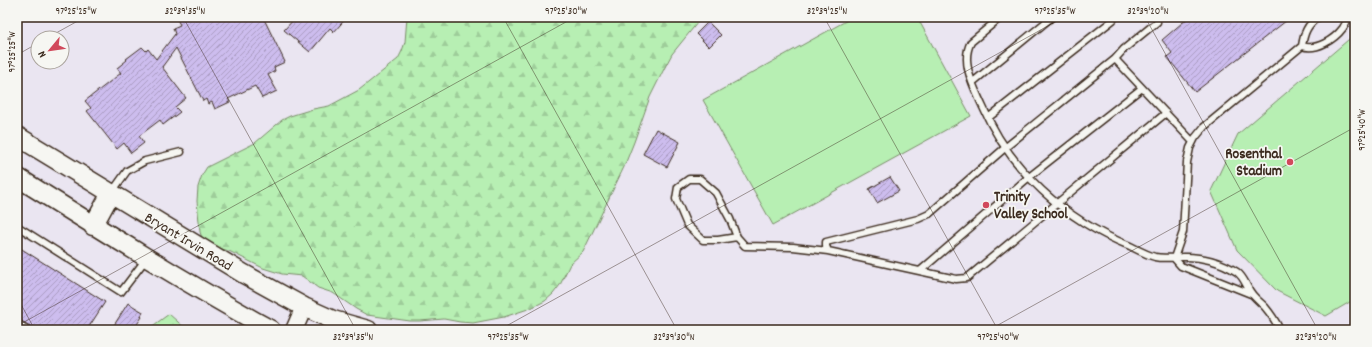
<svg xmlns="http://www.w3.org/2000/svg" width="1372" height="347" font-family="Dekko,sans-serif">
<defs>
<pattern id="grass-tufts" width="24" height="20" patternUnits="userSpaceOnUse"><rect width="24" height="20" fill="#b7efb3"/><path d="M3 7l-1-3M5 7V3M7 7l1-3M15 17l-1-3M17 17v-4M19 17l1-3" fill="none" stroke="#9ecd9a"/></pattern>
<pattern id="forest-firs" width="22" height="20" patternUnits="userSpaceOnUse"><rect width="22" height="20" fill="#b7efb3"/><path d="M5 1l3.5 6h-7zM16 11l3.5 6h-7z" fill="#9ecd9a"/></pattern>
<pattern id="building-hatch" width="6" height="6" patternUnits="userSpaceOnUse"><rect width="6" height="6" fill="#cdbdee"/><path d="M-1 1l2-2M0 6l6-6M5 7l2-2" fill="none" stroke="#a89ac0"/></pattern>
</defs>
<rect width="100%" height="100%" fill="#eae5f1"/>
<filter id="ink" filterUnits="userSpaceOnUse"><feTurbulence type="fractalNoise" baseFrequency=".025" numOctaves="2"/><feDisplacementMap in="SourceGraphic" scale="8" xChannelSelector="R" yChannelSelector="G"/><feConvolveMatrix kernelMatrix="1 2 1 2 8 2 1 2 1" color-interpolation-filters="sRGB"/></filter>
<g filter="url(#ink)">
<path fill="url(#grass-tufts)" stroke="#798c68" d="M169 314 187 330H147Z"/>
<path fill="url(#forest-firs)" stroke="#798c68" d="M407 17H702L672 54 664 69 650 97 634 142 624 167 583 252 570 264 560 285 553 294 545 301 531 308 504 317 473 323 460 322 444 319 420 321H410L367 315 356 309 333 293 318 288 302 276 282 274 263 268 229 251 211 246 203 241 200 232 197 201 198 187 202 175 207 167 255 143 282 120 290 116 313 109 329 106 359 90 398 59 402 51 405 42Z"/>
<path fill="#b7efb3" stroke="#798c68" d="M853 17H917L971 116 773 225 703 100Z
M1355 34V299L1326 316 1277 291 1237 250 1211 191 1238 134Z"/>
<path fill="url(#building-hatch)" stroke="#3b2a1e" d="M176 17H263L285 62 274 67 275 71 268 75 277 91 262 98 255 86 228 99 230 102 215 109 212 102 208 104 206 99 203 101 176 48 162 67 186 98 175 107 180 112 163 125 160 120 139 136 144 143 131 153 124 143 117 149 87 111 91 108 85 101 121 73 117 68 127 60 126 59 142 47 146 51 148 49 156 59 175 34 173 28 180 25Z
M296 17H347L334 32 330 28 310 52 284 30Z
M1189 17H1291L1195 92 1167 57 1172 53 1162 40Z
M708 22 721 35 709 47 696 34Z
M656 129 680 142 667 167 643 154Z
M890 177 899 191 877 203 869 189Z
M17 246 105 302 87 330H32L30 326 17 319Z
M128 303 143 312 141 316 142 317 133 330H111Z"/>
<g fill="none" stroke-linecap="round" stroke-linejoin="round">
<g stroke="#3b2a1e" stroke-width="9">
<path id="service" d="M1001 17 971 42C960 62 974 87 982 105 1010 171 1065 220 1130 246 1138 250 1147 255 1155 257 1164 259 1173 257 1182 257 1201 256 1222 262 1237 272 1245 278 1246 287 1252 294 1256 299 1261 303 1265 307 1271 314 1276 322 1280 330
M1302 46C1316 51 1334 40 1343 28 1345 25 1347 21 1348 17
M1115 59 1124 49 1157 22
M973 82 1052 17
M988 118 1113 20 1111 17
M112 192 127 171 145 161 181 152
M17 226 121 292 146 259
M737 237 718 240H703L687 225 676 199 678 187 689 179H700L716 193 730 219 737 237 745 246 793 247 828 251 956 279 967 278 1166 113
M828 251 826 246V242L918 219 929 214 1006 147 1115 59 1193 142
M1174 258 1183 232 1187 162 1190 148 1195 138 1204 127 1302 46C1304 33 1307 25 1318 17
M1174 258 1181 266 1251 294
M920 271 1029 177 1142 88
M17 323 28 330"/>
</g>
<g stroke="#3b2a1e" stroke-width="19">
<path id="tertiary" d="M294 330 304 307"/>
</g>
<g stroke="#3b2a1e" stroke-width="21">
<path id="secondary" d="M17 136 244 274 304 307 333 320 368 330
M17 177C101 230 184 282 271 330
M93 226 111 193"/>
</g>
<use href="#service" stroke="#f6f6f2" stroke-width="6"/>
<use href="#tertiary" stroke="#f6f6f2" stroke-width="16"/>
<use href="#secondary" stroke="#f6f6f2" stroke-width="18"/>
</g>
</g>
<path fill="none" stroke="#3b2a1e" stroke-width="1" stroke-opacity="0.45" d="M183 17 356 330M503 17 677 330M824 17 998 330M1145 17 1318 330M47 38 85 17M17 55 38 43M17 297 35 330M17 326 575 17M499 330 1064 17M989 330 1355 127"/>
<g fill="#d1495b" stroke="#f6f6f2" stroke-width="1.5">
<circle cx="1290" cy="162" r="4"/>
<circle cx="986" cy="205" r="4"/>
</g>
<g text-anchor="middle" stroke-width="3.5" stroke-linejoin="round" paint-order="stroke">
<g font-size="15" font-weight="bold" fill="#3b2a1e" stroke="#f6f6f2" text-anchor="end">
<text x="1282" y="158">Rosenthal<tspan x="1282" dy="17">Stadium</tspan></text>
<text x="994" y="201" text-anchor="start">Trinity<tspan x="994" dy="17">Valley School</tspan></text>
</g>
<g font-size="15" fill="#3b2a1e" stroke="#f6f6f2">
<text transform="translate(189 241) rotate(31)" y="5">Bryant Irvin Road</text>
</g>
</g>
<rect width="1372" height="347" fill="none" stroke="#f6f6f2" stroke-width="44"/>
<g transform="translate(50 50) rotate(241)"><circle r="19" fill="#f6f6f2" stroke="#aba49d"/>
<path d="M0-3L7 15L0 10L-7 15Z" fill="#d1495b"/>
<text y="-6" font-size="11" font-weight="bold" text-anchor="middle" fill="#3b2a1e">N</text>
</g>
<rect x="22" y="22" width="1328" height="303" fill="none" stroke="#3b2a1e" stroke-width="1.5"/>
<g font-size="10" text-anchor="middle" fill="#3b2a1e">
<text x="76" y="14">97°25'25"W</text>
<text x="185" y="14">32°39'35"N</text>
<text x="566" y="14">97°25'30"W</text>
<text x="827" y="14">32°39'25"N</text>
<text x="1055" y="14">97°25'35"W</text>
<text x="1148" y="14">32°39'20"N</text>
<text transform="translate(11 52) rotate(-90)" y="4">97°25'25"W</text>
<text transform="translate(1361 130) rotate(-90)" y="4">97°25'40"W</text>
<text x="353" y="340">32°39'35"N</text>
<text x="508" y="340">97°25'35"W</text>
<text x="674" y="340">32°39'30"N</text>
<text x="998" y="340">97°25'40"W</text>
<text x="1316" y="340">32°39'20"N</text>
</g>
</svg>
